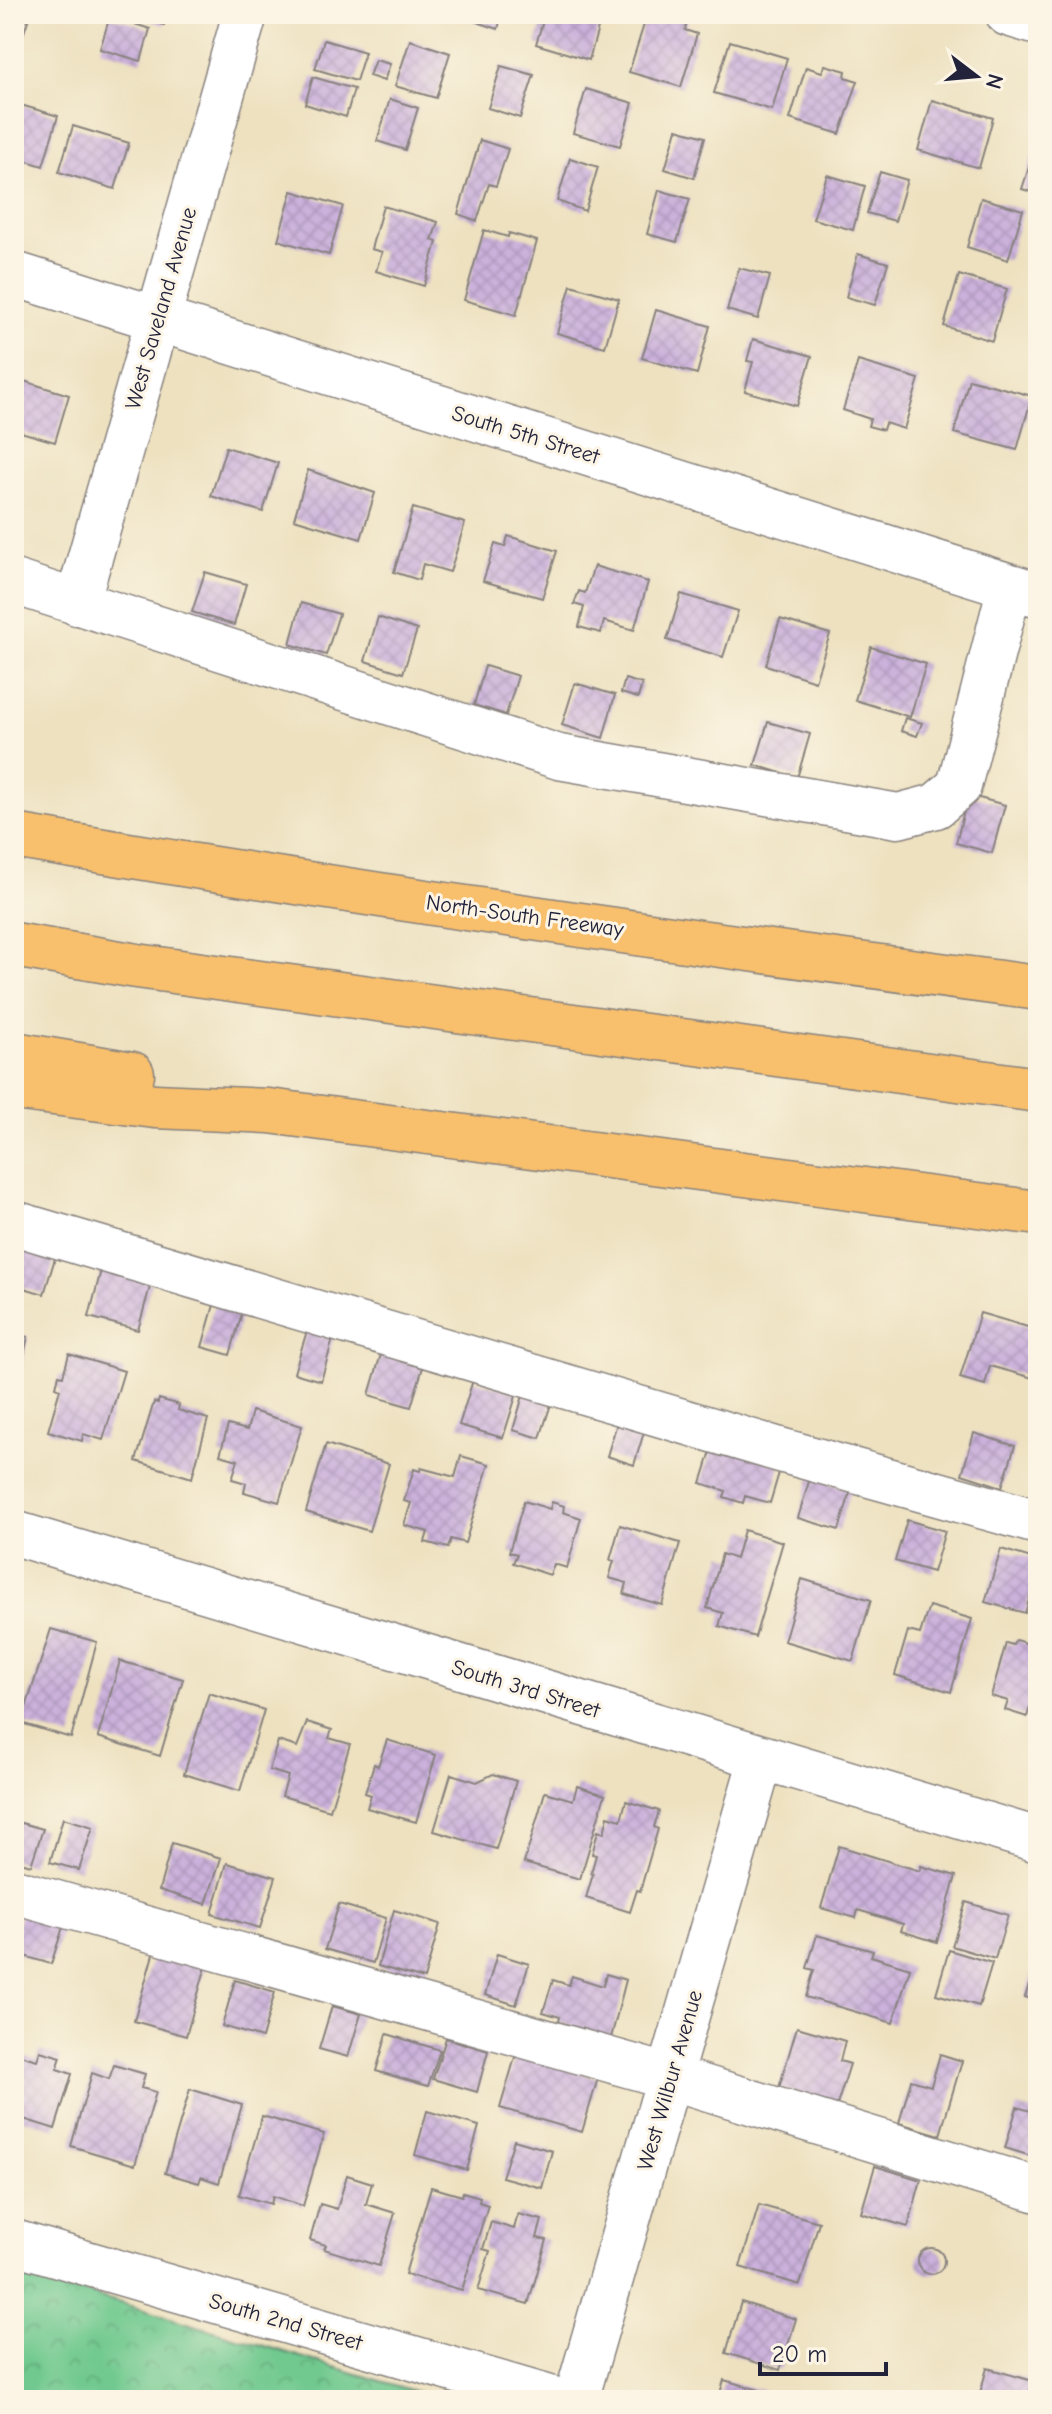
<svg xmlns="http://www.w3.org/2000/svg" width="1052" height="2414" font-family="'Comic Neue',sans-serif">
<defs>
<pattern id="park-crowns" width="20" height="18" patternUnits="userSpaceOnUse" patternTransform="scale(2)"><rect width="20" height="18" fill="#71c98f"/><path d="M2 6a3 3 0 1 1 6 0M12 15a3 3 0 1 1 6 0" fill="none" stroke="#62ac7c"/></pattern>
<pattern id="building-cross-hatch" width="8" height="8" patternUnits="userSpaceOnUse" patternTransform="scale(2)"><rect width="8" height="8" fill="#cbb1db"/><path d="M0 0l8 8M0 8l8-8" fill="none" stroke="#ae98bd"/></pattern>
</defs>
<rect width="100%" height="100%" fill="#fcf5e5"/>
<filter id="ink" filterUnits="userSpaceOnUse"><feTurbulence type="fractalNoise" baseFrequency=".0125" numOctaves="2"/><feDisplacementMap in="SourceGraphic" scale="16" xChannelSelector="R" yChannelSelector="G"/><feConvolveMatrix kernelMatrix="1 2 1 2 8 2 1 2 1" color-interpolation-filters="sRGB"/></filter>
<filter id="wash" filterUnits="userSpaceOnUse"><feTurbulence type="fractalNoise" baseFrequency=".006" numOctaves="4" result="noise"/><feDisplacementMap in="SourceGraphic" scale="32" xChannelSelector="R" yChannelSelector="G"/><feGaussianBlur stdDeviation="1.8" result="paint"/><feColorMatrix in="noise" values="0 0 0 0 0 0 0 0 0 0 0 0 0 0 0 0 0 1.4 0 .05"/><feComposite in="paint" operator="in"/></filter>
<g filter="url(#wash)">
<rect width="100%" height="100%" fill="#ede1c0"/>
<path fill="url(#park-crowns)" stroke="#4a7665" stroke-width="2" d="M14 2271 444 2400H14Z"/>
<g id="blocks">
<path fill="url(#building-cross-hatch)" d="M14 14H30L18 51 14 50Z
M129 14H167L164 25Z
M453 14H502L498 29Z
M545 14H602L589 60 536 44Z
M666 15 688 21 685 30 697 34 681 87 629 72 646 18 663 23Z
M110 16 150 29 141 61 100 49Z
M324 40 365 52 356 81 315 69Z
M410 40 450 53 436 98 395 86Z
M730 41 787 58 772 110 714 93Z
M375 60 390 64 384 81 369 76Z
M825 65 846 71 845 77 858 81 840 134 790 119 806 67 822 72Z
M501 66 534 75 520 118 488 108Z
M313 77 354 89 346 117 305 104Z
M586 89 633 103 620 146 573 133Z
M390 99 418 108 405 150 377 141Z
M932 100 993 118 979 168 918 150Z
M14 103 58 116 43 166 14 157Z
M73 126 129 143 115 189 59 172Z
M677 129 705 137 694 178 665 169Z
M1038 139V194L1022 189Z
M480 140 508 149 496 186 489 184 477 221 458 214Z
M570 158 598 167 585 211 557 201Z
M880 172 907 180 895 221 867 213Z
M827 175 865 186 853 230 813 219Z
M659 190 690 199 677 242 647 234Z
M292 191 343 206 329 255 278 240Z
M981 198 1023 210 1008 260 967 247Z
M383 206 438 222 432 240 437 242 424 286 376 271 382 252 371 249Z
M484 230 508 237 509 233 537 241 516 315 464 300Z
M858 254 888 263 875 305 846 297Z
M739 268 770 276 758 319 727 310Z
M959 275 1007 289 992 341 944 326Z
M571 285 619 299 605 347 557 333Z
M656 310 710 326 697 374 642 358Z
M753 339 812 356 797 406 745 391 753 362 747 361Z
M858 361 919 379 904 429 885 423 883 430 868 426 870 419 843 410Z
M14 378 69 395 55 442 14 430Z
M969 379 1032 396 1017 450 954 433Z
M226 447 278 463 263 512 211 496Z
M308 470 375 493 361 539 294 519Z
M413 508 465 523 450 572 423 564 419 580 394 572Z
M508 536 557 551 542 598 483 581 495 544 505 547Z
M594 566 648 582 634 630 604 621 601 633 579 627 584 607 574 604 579 591 585 593Z
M205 572 246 584 234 625 192 612Z
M681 594 738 611 723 657 667 640Z
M301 603 339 614 326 655 290 644Z
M378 617 417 630 403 673 365 661Z
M780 619 830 634 815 681 766 665Z
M871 647 926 664 910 717 855 700Z
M485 666 518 676 506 715 474 705Z
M625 679 642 684 638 698 621 693Z
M575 683 615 695 603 738 562 725Z
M905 718 922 723 917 736 901 731Z
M768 722 810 734 797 778 755 765Z
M968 795 1005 805 992 853 956 843Z
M17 1244 56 1255 44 1294 14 1285V1255Z
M101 1270 151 1283 138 1330 89 1317Z
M214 1305 242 1313 230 1355 202 1347Z
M980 1313 1038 1330V1360L1033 1378 990 1366 985 1385 960 1378Z
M307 1331 333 1339 321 1381 294 1373Z
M14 1332 28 1337 15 1395H14Z
M69 1354 124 1371 103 1440 83 1434 82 1441 48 1431 60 1389 56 1387 59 1375 63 1376Z
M381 1354 423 1367 411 1407 369 1395Z
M473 1380 517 1393 503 1438 459 1425Z
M524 1392 552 1401 540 1438 513 1430Z
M159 1399 179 1405 178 1410 208 1419 192 1478 136 1461 154 1402 158 1403Z
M252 1411 302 1426 279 1502 244 1492 246 1483 232 1479 238 1460 220 1455 228 1425 247 1430Z
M618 1420 645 1429 634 1465 607 1456Z
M974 1433 1015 1446 1002 1487 962 1474Z
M326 1444 389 1464 369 1531 306 1512Z
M713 1445 781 1466 770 1503 745 1496 743 1503 724 1497 726 1491 701 1483Z
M461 1456 489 1464 465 1543 451 1539 448 1548 425 1542 428 1532 404 1525 411 1503 404 1501 414 1469 420 1471 421 1468 455 1477Z
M810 1478 851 1490 839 1530 798 1518Z
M524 1501 550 1509 552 1502 564 1506 563 1512 581 1518 567 1568 554 1564 550 1575 513 1563 517 1554 509 1552Z
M907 1520 945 1531 933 1572 895 1561Z
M620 1525 680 1543 662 1605 624 1594 627 1583 609 1578 614 1561 610 1560Z
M744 1530 783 1542 755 1637 719 1626 723 1613 707 1608 722 1554 736 1559Z
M1001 1549 1038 1560V1570L1025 1613 985 1602Z
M802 1579 871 1600 853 1661 784 1641Z
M929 1606 972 1619 951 1692 895 1675 908 1631 920 1634Z
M51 1629 97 1642 71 1738 21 1723Z
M1016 1640 1028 1644 1029 1650 1038 1653V1710L1030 1707 1027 1717 1005 1710 1008 1701 991 1696 1006 1643 1013 1645Z
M120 1661 183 1679 160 1756 98 1737Z
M209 1693 264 1710 240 1791 184 1774Z
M307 1722 332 1730 329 1738 350 1744 330 1810 282 1796 288 1776 269 1770 278 1741 297 1747Z
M387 1740 436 1755 416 1822 367 1808 371 1795 365 1793 374 1764 378 1766Z
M451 1774 477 1782 493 1774 516 1781 496 1849 434 1831Z
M577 1786 605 1795 580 1879 524 1863 545 1792 573 1800Z
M626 1801 659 1811 654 1827 658 1829 640 1891 637 1890 630 1912 586 1898 593 1874 591 1873 596 1855 592 1854 598 1831 604 1833 608 1816 621 1820Z
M63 1818 93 1827 79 1870 50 1862Z
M14 1821 43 1829 31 1865 14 1860Z
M172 1843 221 1858 206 1904 159 1890Z
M839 1846 920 1871 921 1866 956 1876 937 1942 901 1931 903 1924 858 1910 856 1918 821 1908Z
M227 1863 276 1877 260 1928 212 1914Z
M966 1902 1008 1915 995 1959 952 1946Z
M339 1904 386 1918 373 1963 325 1949Z
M23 1908 65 1921 51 1964 14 1953V1939Z
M394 1910 440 1924 424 1979 378 1966Z
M817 1935 873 1951 871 1956 910 1968 893 2023 806 1997 814 1970 807 1968Z
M949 1950 992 1963 979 2006 936 1994Z
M154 1951 206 1966 186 2036 134 2021Z
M497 1954 529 1964 516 2005 485 1995Z
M1038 1957V2001L1025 1997Z
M606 1974 626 1980 611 2038 559 2022 560 2017 543 2012 553 1980 569 1985 572 1976 603 1986Z
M235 1980 275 1992 262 2038 222 2026Z
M332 2006 361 2014 348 2057 319 2049Z
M797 2027 845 2041 840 2061 850 2064 837 2105 779 2088Z
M387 2034 440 2050 428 2086 376 2071Z
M446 2038 488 2051 477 2092 433 2079Z
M40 2051 61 2057 57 2069 72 2074 55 2129 14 2116V2053L37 2060Z
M516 2054 598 2078 582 2132 500 2108Z
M940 2054 962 2061 940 2135 899 2123 911 2080 931 2086Z
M114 2065 145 2074 141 2088 156 2092 135 2165 71 2146 92 2073 109 2079Z
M190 2089 242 2105 219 2183 201 2177 199 2183 165 2173Z
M1017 2107 1038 2113V2145L1034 2157 1005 2148Z
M427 2111 479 2126 467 2170 415 2155Z
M262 2116 324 2134 303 2206 273 2196 271 2204 239 2195Z
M514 2140 552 2151 542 2188 502 2177Z
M875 2166 921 2180 908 2227 861 2213Z
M347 2175 372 2183 366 2204 395 2213 379 2266 324 2249 326 2245 310 2240 320 2204 337 2209Z
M431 2187 462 2196 463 2192 480 2197 479 2202 488 2205 462 2290 405 2274Z
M759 2205 819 2222 800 2285 740 2267Z
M518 2214 542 2220 537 2238 547 2240 528 2304 478 2290 490 2251 483 2249 491 2222 514 2229Z
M918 2261a13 13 0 1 1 26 0a13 13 0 1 1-26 0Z
M741 2302 796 2319 780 2370 726 2353Z
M987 2368 1033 2381 1027 2400H978Z
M724 2380 791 2399V2400H718Z"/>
</g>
</g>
<g filter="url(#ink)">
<use href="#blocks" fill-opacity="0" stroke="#88827e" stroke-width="2"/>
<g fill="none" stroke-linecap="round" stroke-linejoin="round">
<g stroke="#88827e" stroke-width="47">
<path id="minor" d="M1008 14 1038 23
M14 274 1036 594
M14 582 559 757 898 816 936 806 959 786 1010 586
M77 603 245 14
M14 1223 780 1450 1038 1522
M14 1533 1038 1840
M14 1891 670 2077 1038 2190
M14 2242 557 2400
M576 2400 761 1759"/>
</g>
<g stroke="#88827e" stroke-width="47">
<path id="highway" d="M14 836C354 894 696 943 1038 988
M14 945 137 966 1038 1090
M14 1054 132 1074
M14 1088 155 1106 269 1111 1038 1213"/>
</g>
<use href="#minor" stroke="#fff" stroke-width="44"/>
<use href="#highway" stroke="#f8bf6c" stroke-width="44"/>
</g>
</g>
<g text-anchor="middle" stroke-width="6" stroke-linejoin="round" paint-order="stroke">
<g font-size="22" fill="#22223b" stroke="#fcf5e5">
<text transform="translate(160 308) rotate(-74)" y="8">West Saveland Avenue</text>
<text transform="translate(526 434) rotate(17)" y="8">South 5th Street</text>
<text transform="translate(525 915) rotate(8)" y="8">North-South Freeway</text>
<text transform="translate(526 1688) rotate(17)" y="8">South 3rd Street</text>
<text transform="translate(669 2080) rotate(-74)" y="8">West Wilbur Avenue</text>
<text transform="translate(286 2321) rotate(16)" y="8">South 2nd Street</text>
</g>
</g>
<rect width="1052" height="2414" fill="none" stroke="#fcf5e5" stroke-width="48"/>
<g transform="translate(976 76) rotate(106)" stroke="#fcf5e5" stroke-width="6" paint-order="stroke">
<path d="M0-6L14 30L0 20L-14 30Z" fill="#22223b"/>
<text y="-12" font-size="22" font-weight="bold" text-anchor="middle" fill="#22223b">N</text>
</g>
<path d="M760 2362v12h126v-12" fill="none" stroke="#22223b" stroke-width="4"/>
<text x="772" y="2362" font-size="24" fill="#22223b" stroke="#fcf5e5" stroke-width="6" paint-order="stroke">20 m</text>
</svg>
